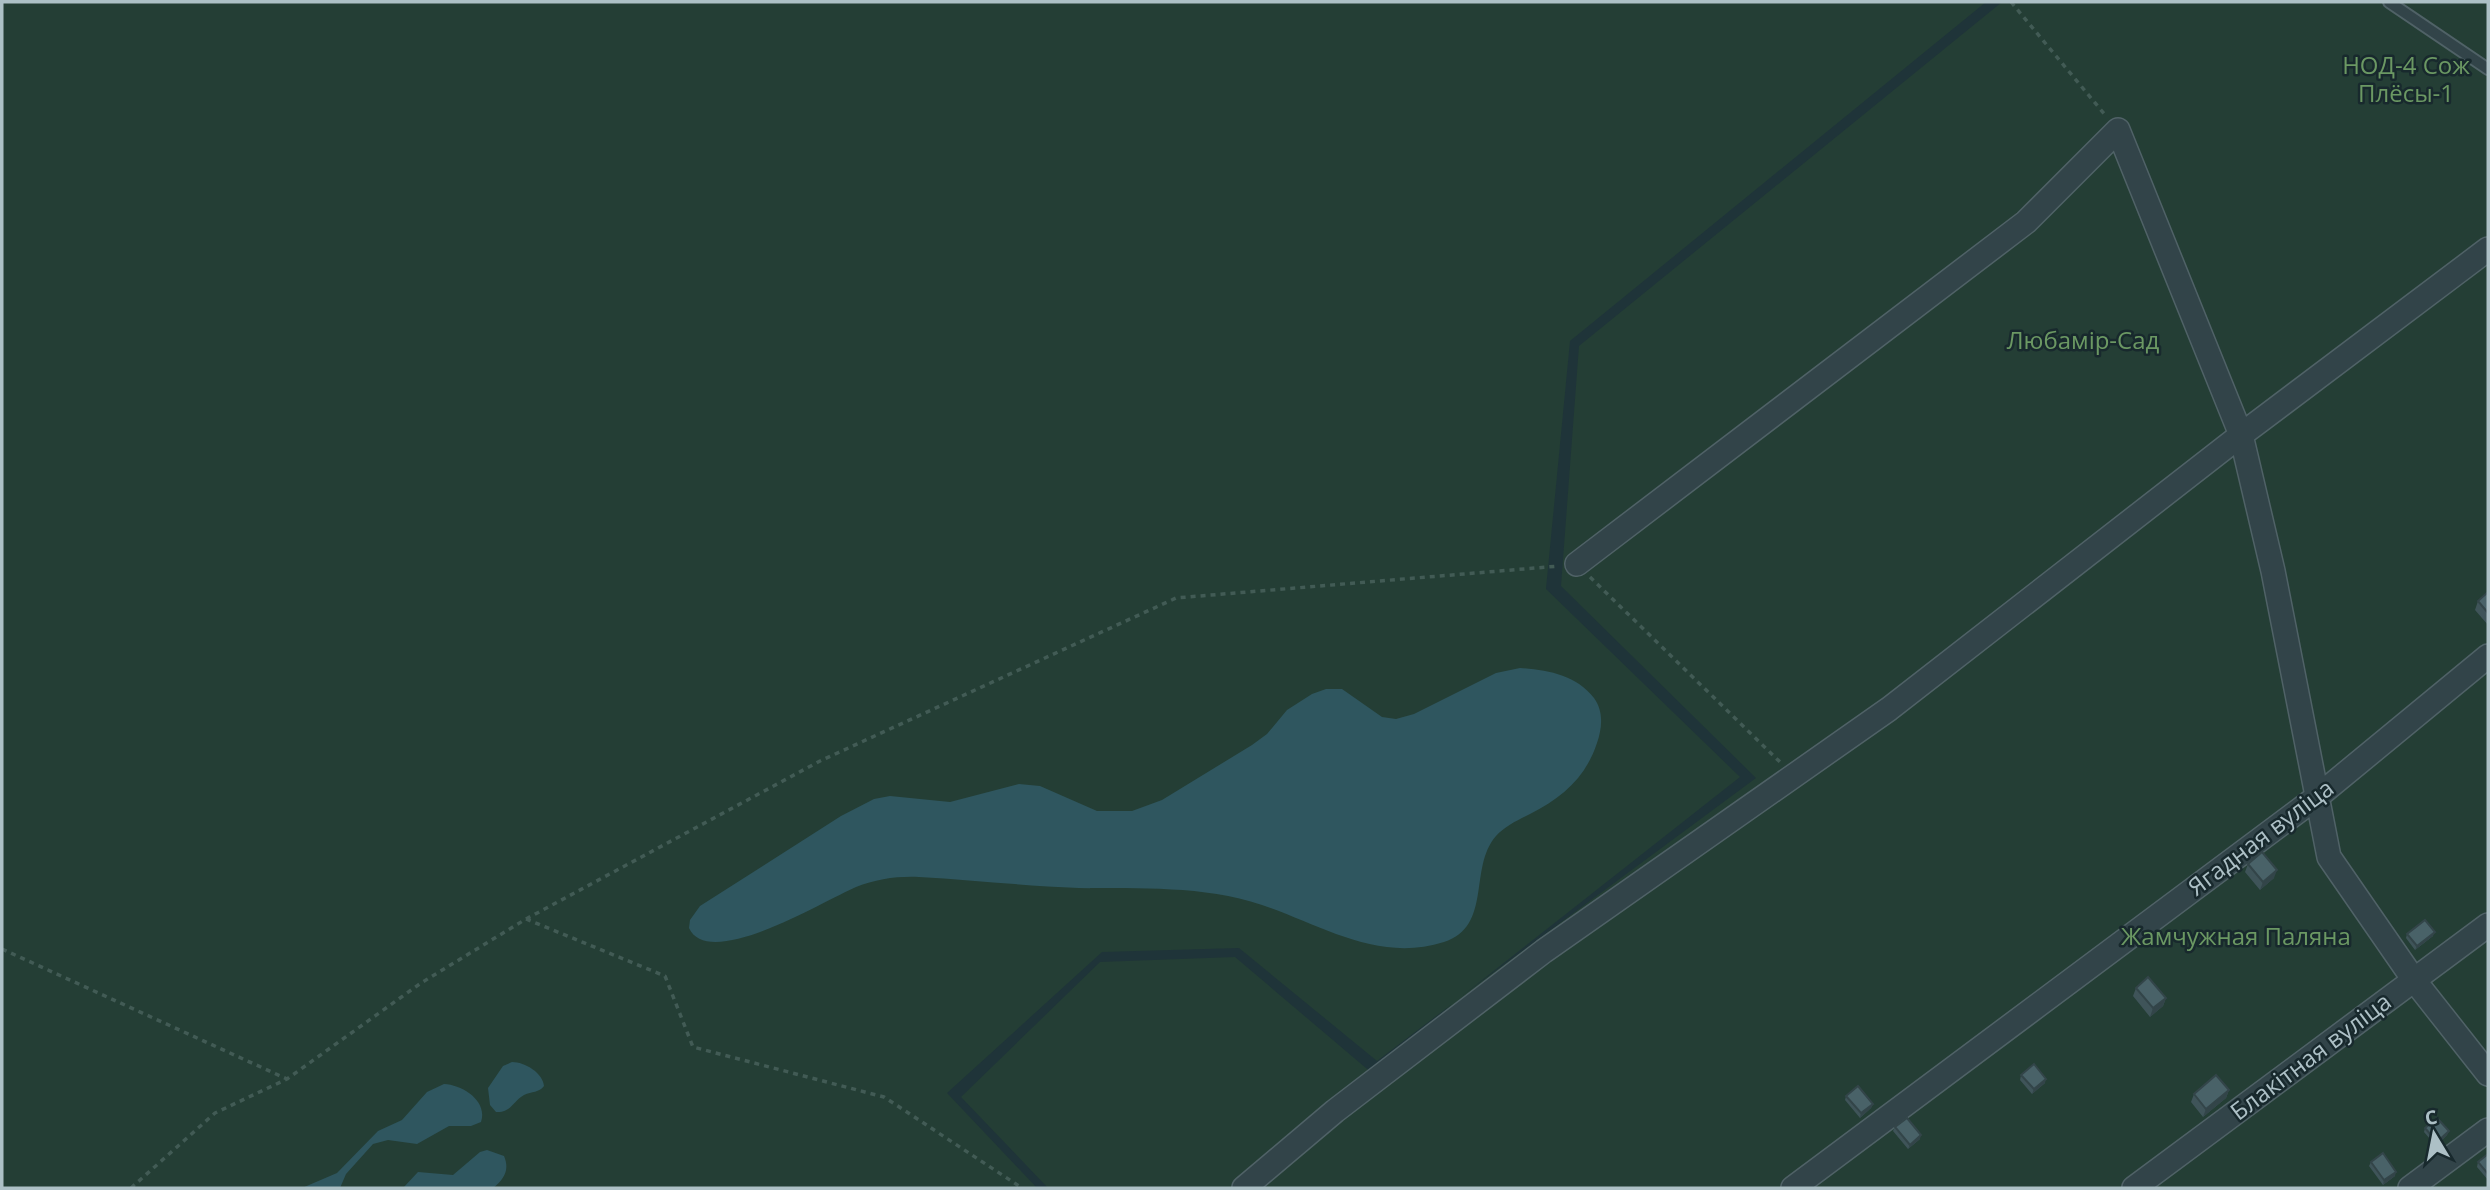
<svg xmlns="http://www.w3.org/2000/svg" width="2490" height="1190" font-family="'Open Sans',sans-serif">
<rect width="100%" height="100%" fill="#1f3439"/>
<path fill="#243e35" d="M2 2H1986L1570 341 1546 589 1740 777 1463 995 1756 778 1561 586 1579 346 2002 2H2488V1188H1048L961 1097 1100 962 1235 957 1373 1074 1452 1004 1377 1061 1239 948 1102 952 947 1093 1037 1188H2Z"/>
<path fill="#2f565f" d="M1520 668C1548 670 1576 675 1594 698 1604 712 1602 728 1597 743 1586 777 1562 798 1530 814 1518 820 1505 826 1496 836 1468 868 1493 926 1444 942 1378 963 1321 925 1262 905 1202 885 1141 889 1079 888 1026 886 973 880 919 877 898 876 876 879 856 887 827 899 709 972 689 928L690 920 700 906 841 816 874 799 890 796 950 802 1019 784 1040 786 1097 811H1132L1162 800 1252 745 1267 734 1287 710 1312 694 1326 689H1342L1382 717 1396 719 1414 714 1496 673Z
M512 1062C525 1062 543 1073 544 1086 539 1093 532 1091 524 1095 512 1102 511 1113 496 1112L490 1105 488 1088 503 1066Z
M444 1084C463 1085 488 1101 481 1122L471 1126H449L417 1144 388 1140 373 1144 346 1174 340 1188H302L337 1173 378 1131 402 1120 427 1092Z
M487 1150 504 1156C510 1170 504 1179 493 1188H403L418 1172 453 1175 480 1152Z"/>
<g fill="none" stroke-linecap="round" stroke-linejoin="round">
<g stroke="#506267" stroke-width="14">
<path id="lane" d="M2389 2 2488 69"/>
</g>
<g stroke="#506267" stroke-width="26">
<path id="street" d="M1577 564 2026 222 2118 130 2241 435 2273 571 2329 857 2414 980 2488 1074
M1244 1188 1335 1111 1544 951 1889 709 2241 435 2488 249
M1793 1188 2317 797 2488 656
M2134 1188 2488 925
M2410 1188 2488 1130"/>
</g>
<path stroke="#425b55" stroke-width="3.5" stroke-dasharray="5 5" stroke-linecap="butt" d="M2011 2 2106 116
M1590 577 1780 762
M526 919 665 976 693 1047 884 1097 1022 1188
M2 949 287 1079
M131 1188 215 1113 287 1079 421 983 526 919 820 761 1176 598 1559 566"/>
<use href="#lane" stroke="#324449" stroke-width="10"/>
<use href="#street" stroke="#324449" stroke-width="23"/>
</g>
<path fill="#3f5459" d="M2488 592V625L2475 610 2478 601Z
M2248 864 2274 878 2260 890 2245 872Z
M2407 934 2433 936 2415 950 2406 938Z
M2136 988 2166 998 2163 1006 2150 1017 2133 996Z
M2021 1075 2045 1083 2032 1094 2020 1080Z
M2229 1090 2226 1098 2203 1117 2191 1102 2194 1094Z
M1846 1096 1873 1104 1871 1108 1860 1118 1845 1100Z
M1895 1127 1920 1139 1908 1149 1893 1131Z
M2425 1128 2449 1131 2447 1135 2436 1146 2424 1132Z
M2488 1154V1180L2477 1167 2478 1162Z
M2371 1162 2395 1176 2383 1185 2369 1166Z"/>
<path fill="#334549" d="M2277 870 2274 878 2260 890 2263 882Z
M2435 932 2433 936 2415 950 2417 946Z
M2166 998 2163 1006 2150 1017 2153 1008Z
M2046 1079 2045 1083 2032 1094 2034 1089Z
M2229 1090 2226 1098 2203 1117 2206 1109Z
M1873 1104 1871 1108 1860 1118 1861 1113Z
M2449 1131 2447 1135 2436 1146 2437 1142Z
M1921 1135 1920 1139 1908 1149 1910 1145Z
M2396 1172 2395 1176 2383 1185 2384 1180Z"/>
<path fill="#496268" stroke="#334549" stroke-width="2" d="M2488 592V613L2478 601Z
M2262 852 2277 870 2263 882 2248 864Z
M2425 920 2435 932 2417 946 2407 934Z
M2148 977 2166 998 2153 1008 2136 988Z
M2034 1064 2046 1079 2034 1089 2021 1075Z
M2216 1075 2229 1090 2206 1109 2194 1094Z
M1858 1086 1873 1104 1861 1113 1846 1096Z
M1907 1118 1921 1135 1910 1145 1895 1127Z
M2437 1118 2449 1131 2437 1142 2425 1128Z
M2383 1153 2396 1172 2384 1180 2371 1162Z
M2488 1154V1174L2478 1162Z"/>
<g text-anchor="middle" stroke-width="5" stroke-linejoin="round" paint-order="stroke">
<g font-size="24" fill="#6b9863" stroke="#18292d">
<text x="2406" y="74">НОД-4 Сож<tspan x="2406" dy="28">Плёсы-1</tspan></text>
<text x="2083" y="349">Любамір-Сад</text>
<text x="2236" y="945">Жамчужная Паляна</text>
</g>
<g font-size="24" fill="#adc0c6" stroke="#18292d">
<text transform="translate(2261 838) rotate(-37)" y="8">Ягадная вуліца</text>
<text transform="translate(2311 1057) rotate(-37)" y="8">Блакітная вуліца</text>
</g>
</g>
<rect width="2490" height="1190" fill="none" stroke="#adc0c6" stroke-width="7"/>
<g transform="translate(2434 1134) rotate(350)" stroke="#18292d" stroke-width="5" paint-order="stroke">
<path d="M0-5L12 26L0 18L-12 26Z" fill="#adc0c6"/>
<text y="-10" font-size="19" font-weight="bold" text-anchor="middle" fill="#adc0c6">С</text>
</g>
</svg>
